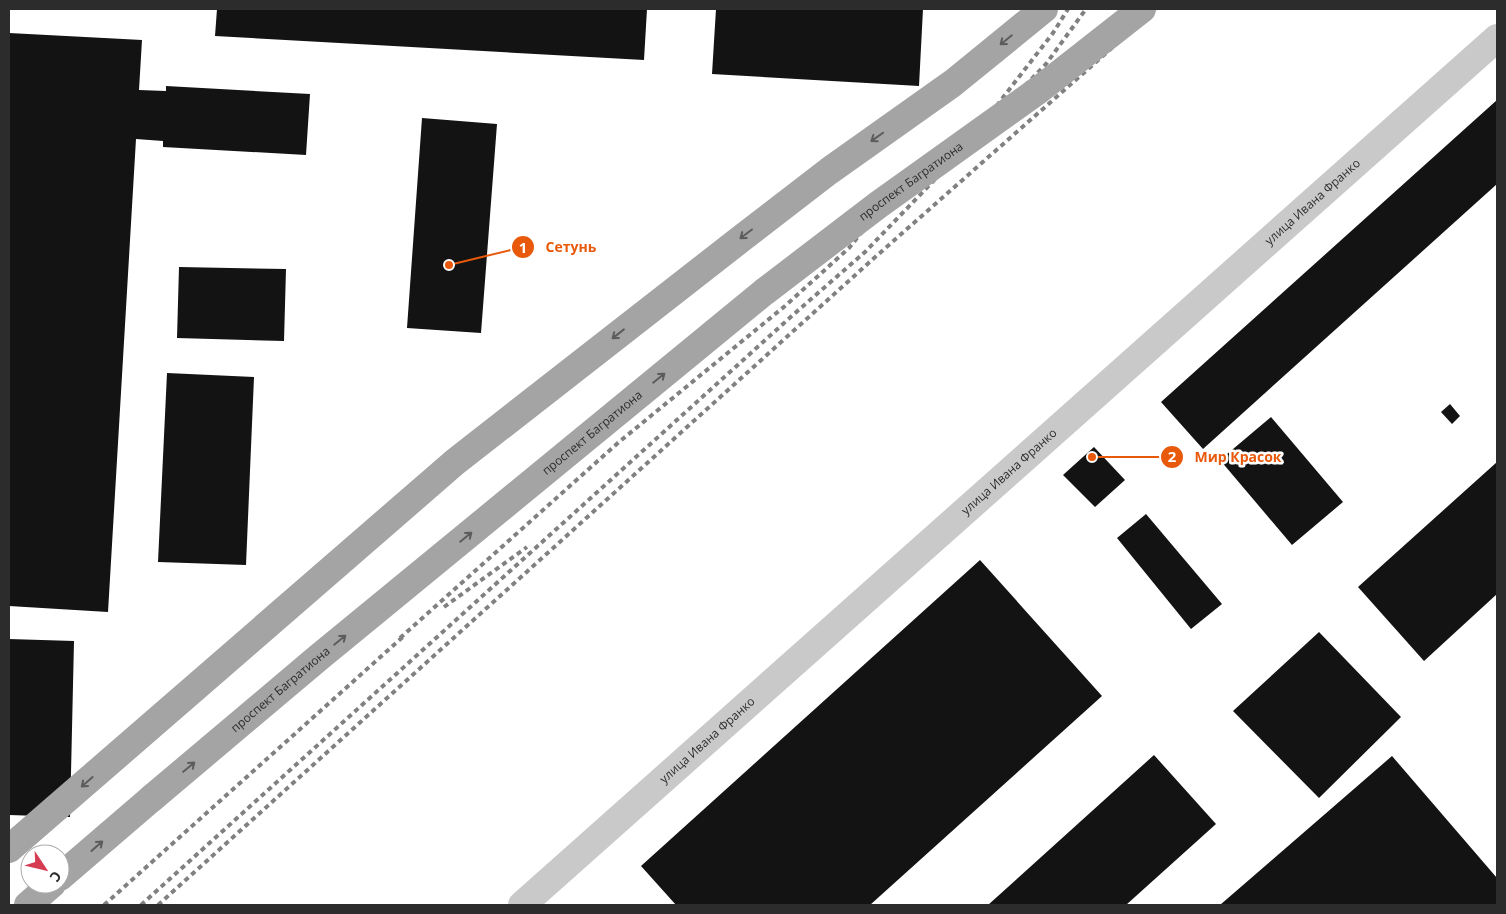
<svg xmlns="http://www.w3.org/2000/svg" width="1506" height="914" font-family="'Open Sans',sans-serif">
<rect width="100%" height="100%" fill="#fff"/>
<path fill="#131313" d="M217 9H647L644 60 215 36Z
M716 9H923L919 86 712 74Z
M9 33 142 40 139 90 166 91V86L310 94 306 155 163 147V141L136 139 108 612 9 606Z
M1497 100V184L1203 449 1161 402Z
M422 118 497 124 481 333 407 328Z
M179 267 286 269 284 341 177 338Z
M167 373 254 377 246 565 158 562Z
M1450 404 1460 416 1452 424 1441 412Z
M1271 417 1343 502 1292 545 1220 460Z
M1094 447 1125 480 1095 507 1063 475Z
M1497 462V594L1424 661 1358 587Z
M1146 514 1222 604 1191 629 1117 538Z
M980 560 1102 696 870 905H676L641 866Z
M1319 632 1401 717 1319 798 1233 711Z
M9 639 74 641 70 817 9 815Z
M1154 755 1216 824 1126 905H988Z
M1392 756 1497 878V905H1220Z"/>
<g fill="none" stroke-linecap="round" stroke-linejoin="round">
<path stroke="#c9c9c9" stroke-width="28" id="s1" d="M522 905 1497 38"/>
<path stroke="#a4a4a4" stroke-width="28" d="M9 849 455 462 742 238 829 171 953 83 1044 9
M60 877 152 798
M28 905 52 884"/>
<path stroke="#818181" stroke-width="4" stroke-dasharray="5 4" stroke-linecap="butt" d="M991 113 1053 33 1068 9
M444 607 527 547
M400 638 619 442 785 306 849 248 865 228
M104 905 405 635
M141 905 794 314 865 252 1046 64 1086 9
M158 905 873 259 1156 9"/>
<path stroke="#a4a4a4" stroke-width="28" id="s2" d="M152 798 318 658 764 292 878 205 1040 89 1142 9"/>
</g>
<defs><path id="oneway-shaft" d="M-6 0H5M1.5-3L5.5 0L1.5 3" fill="none" stroke-width="1.6" stroke-linecap="round" stroke-linejoin="round" transform="scale(1.25)"/></defs>
<g stroke="#5c5c5c">
<use href="#oneway-shaft" transform="translate(1006 40) rotate(141)"/>
<use href="#oneway-shaft" transform="translate(877 137) rotate(145)"/>
<use href="#oneway-shaft" transform="translate(746 234) rotate(143)"/>
<use href="#oneway-shaft" transform="translate(618 334) rotate(142)"/>
<use href="#oneway-shaft" transform="translate(659 378) rotate(-39)"/>
<use href="#oneway-shaft" transform="translate(466 537) rotate(-39)"/>
<use href="#oneway-shaft" transform="translate(340 640) rotate(-39)"/>
<use href="#oneway-shaft" transform="translate(189 767) rotate(-40)"/>
<use href="#oneway-shaft" transform="translate(87 782) rotate(139)"/>
<use href="#oneway-shaft" transform="translate(97 846) rotate(-41)"/>
</g>
<g text-anchor="middle" stroke-width="5" stroke-linejoin="round" paint-order="stroke">
<g font-size="12" fill="#2c2c2c" stroke="#fff">
<text dy="4" stroke="none"><textPath href="#s2" startOffset="978">проспект Багратиона</textPath></text>
<text dy="4" stroke="none"><textPath href="#s1" startOffset="1058">улица Ивана Франко</textPath></text>
<text dy="4" stroke="none"><textPath href="#s2" startOffset="572">проспект Багратиона</textPath></text>
<text dy="4" stroke="none"><textPath href="#s1" startOffset="652">улица Ивана Франко</textPath></text>
<text dy="4" stroke="none"><textPath href="#s2" startOffset="168">проспект Багратиона</textPath></text>
<text dy="4" stroke="none"><textPath href="#s1" startOffset="248">улица Ивана Франко</textPath></text>
</g>
</g>
<path fill="none" stroke="#e8590c" stroke-width="2" d="M449 265L523 247M1092 457L1172 457"/>
<g fill="#e8590c" stroke="#fff" stroke-width="2">
<circle cx="449" cy="265" r="5"/>
<circle cx="1092" cy="457" r="5"/>
<circle cx="523" cy="247" r="12"/>
<circle cx="1172" cy="457" r="12"/>
</g>
<g font-size="15" text-anchor="middle" font-weight="bold" fill="#fff">
<text x="523" y="253">1</text>
<text x="1172" y="462">2</text>
</g>
<g font-size="14" text-anchor="middle" font-weight="bold" fill="#e8590c" stroke="#fff" stroke-width="5" stroke-linejoin="round" paint-order="stroke">
<text x="571" y="252">Сетунь</text>
<text x="1238" y="462">Мир Красок</text>
</g>
<rect width="1506" height="914" fill="none" stroke="#2c2c2c" stroke-width="20"/>
<g transform="translate(45 869) rotate(125)"><circle r="24" fill="#ffffff" stroke="#ababab"/>
<path d="M0-4L9 19L0 12L-9 19Z" fill="#d53c52"/>
<text y="-8" font-size="14" font-weight="bold" text-anchor="middle" fill="#2c2c2c">С</text>
</g>
</svg>
